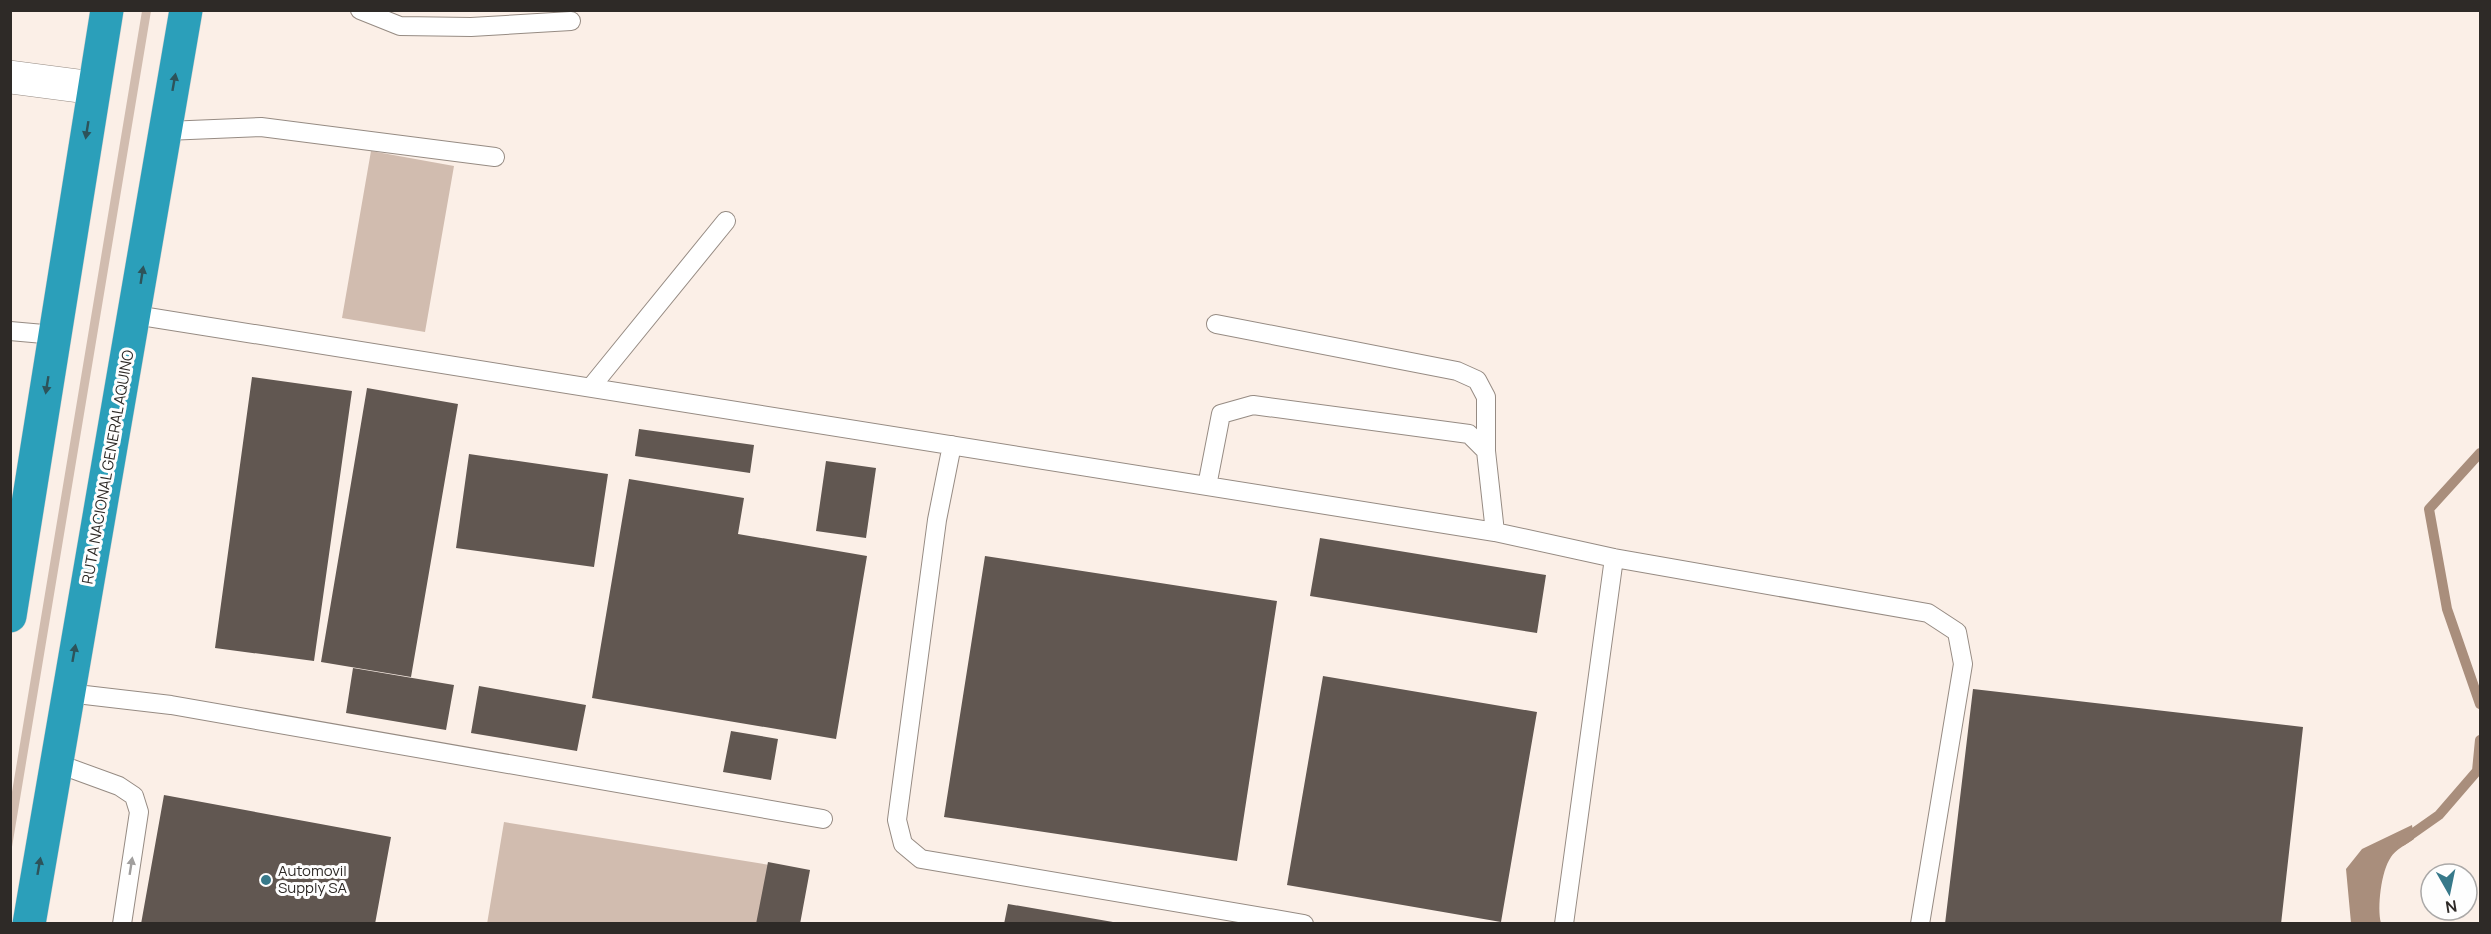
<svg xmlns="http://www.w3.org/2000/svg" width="2491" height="934" font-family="Manrope,sans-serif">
<rect width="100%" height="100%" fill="#fbefe7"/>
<path fill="#d1bcaf" d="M142 11H151L11 853V798Z
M371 151 454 166 425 332 342 318Z
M504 822 776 866 766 923 487 924Z"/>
<path fill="#a98e7c" d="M2412 825 2414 839C2407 844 2395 850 2391 857 2381 871 2377 908 2381 923H2351L2346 869 2362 849Z"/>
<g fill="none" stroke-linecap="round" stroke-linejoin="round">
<path stroke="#a98e7c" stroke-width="10" d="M2480 453 2429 509 2447 609 2480 704
M2402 841 2439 815 2477 771 2480 740"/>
</g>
<path fill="#615751" d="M252 377 352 391 314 661 215 648Z
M367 388 458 404 411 677 321 662Z
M639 429 754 445 750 473 635 456Z
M469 454 608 474 594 567 456 548Z
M826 461 876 468 866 538 816 531Z
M629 479 744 498 738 534 867 556 836 739 592 698Z
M1320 538 1546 575 1537 633 1310 596Z
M985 556 1277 601 1237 861 944 817Z
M353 668 454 685 446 730 346 713Z
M1323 676 1537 712 1501 922 1287 885Z
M479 686 586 705 577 751 471 733Z
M1973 689 2303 727 2281 924H1945Z
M731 731 778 739 771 780 723 772Z
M164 795 391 837 375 924H141Z
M768 862 810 870 800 924H756Z
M1008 904 1113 922V924H1004Z"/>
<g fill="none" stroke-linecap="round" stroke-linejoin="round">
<g stroke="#968b83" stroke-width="20">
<path id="lane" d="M360 10 400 26 471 27 571 21
M166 131 261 127 495 157
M135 315 1495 532 1614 558 1928 613 1957 632 1963 664 1920 924
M1216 324 1457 371 1477 380 1486 397V451
M10 331 55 335
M591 387 726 221
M952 445 937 520 897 820 903 844 921 859 1304 924
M1207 486 1221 414 1253 405 1469 434 1486 451 1495 532
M68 693 171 705 823 819
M56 763 119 786 134 796 139 812 122 924
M1564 924 1614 558"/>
</g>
<g stroke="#968b83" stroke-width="34">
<path id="street" d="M10 77 94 88"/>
</g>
<g stroke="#d1d0cf" stroke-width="34">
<path id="highway" d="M10 616 107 10
M29 924 186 10"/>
</g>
<use href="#lane" stroke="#fff" stroke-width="18"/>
<use href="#street" stroke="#fff" stroke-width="33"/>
<use href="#highway" stroke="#2b9fba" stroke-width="33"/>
</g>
<defs><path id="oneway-solid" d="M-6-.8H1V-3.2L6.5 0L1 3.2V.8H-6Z" transform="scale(1.5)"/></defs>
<g fill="#2d535a">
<use href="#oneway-solid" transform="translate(174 82) rotate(-80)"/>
<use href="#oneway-solid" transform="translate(87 130) rotate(99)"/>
<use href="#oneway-solid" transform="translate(142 275) rotate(-81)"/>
<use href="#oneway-solid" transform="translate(47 385) rotate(99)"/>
<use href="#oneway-solid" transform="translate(74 653) rotate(-80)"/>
<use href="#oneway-solid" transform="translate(39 866) rotate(-80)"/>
</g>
<use fill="#a19f9e" href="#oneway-solid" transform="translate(131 866) rotate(-81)"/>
<circle fill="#37798a" stroke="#fefefe" stroke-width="2" cx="266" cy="880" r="6"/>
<g text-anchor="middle" stroke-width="6" stroke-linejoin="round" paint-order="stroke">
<g font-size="15" fill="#2e2a27" stroke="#fefefe">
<text transform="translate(108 467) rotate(-80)" y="5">RUTA NACIONAL GENERAL AQUINO</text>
</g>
<g font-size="15" fill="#2e2a27" stroke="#fefefe" text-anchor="start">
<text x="278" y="876">Automovil<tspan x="278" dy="17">Supply SA</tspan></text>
</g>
</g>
<rect width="2491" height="934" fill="none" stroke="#2e2a27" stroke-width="24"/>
<g transform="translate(2449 892) rotate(171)"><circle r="28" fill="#fefefe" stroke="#aba9a8" stroke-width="1.5"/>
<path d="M0-4.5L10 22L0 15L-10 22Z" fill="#37798a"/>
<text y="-9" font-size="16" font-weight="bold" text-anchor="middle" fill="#2e2a27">N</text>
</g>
</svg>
